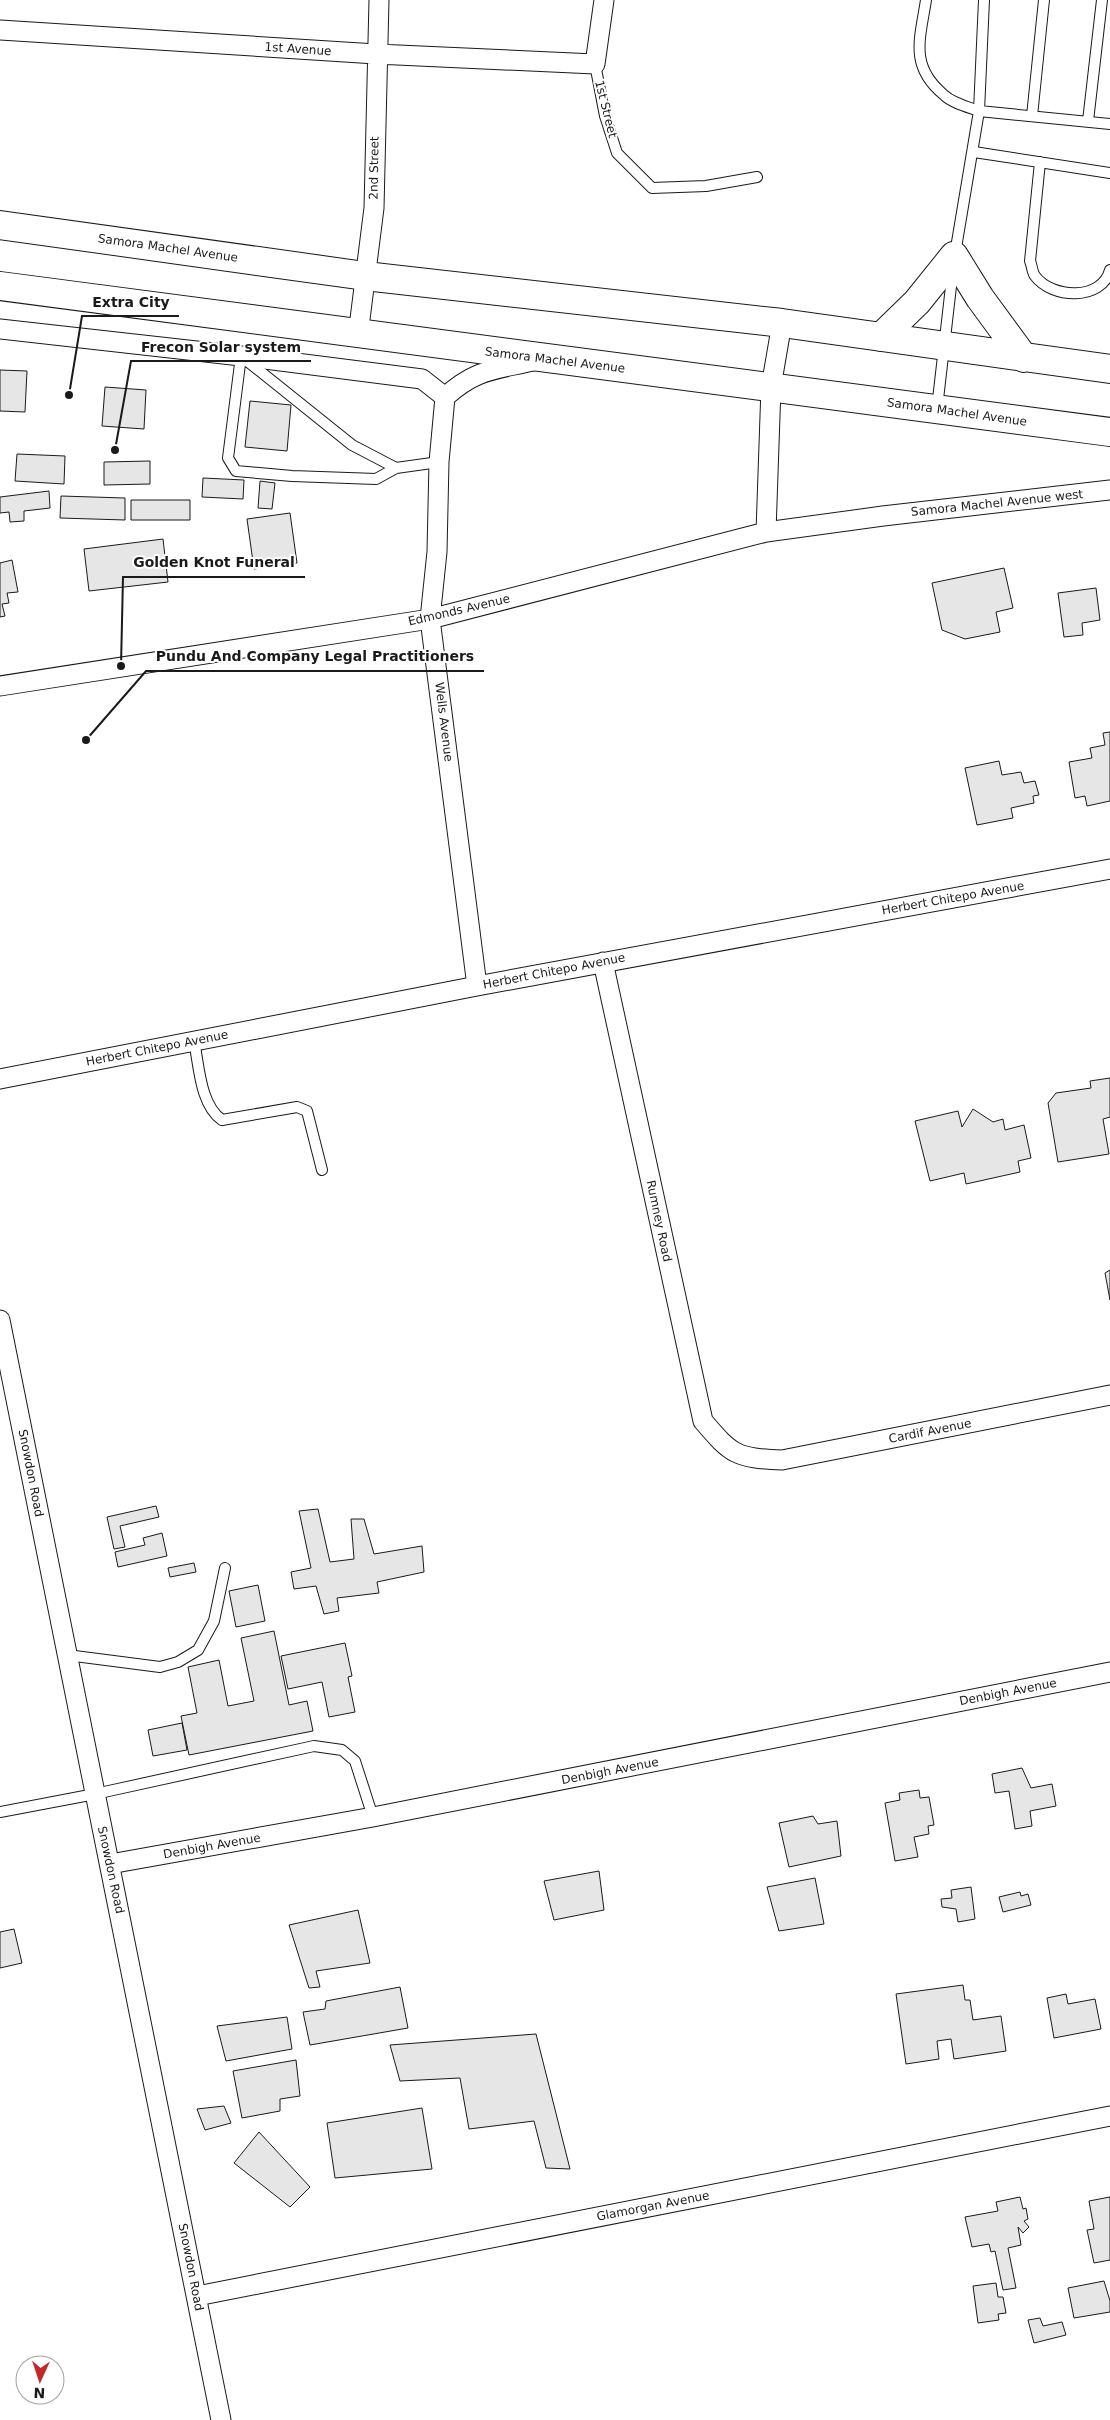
<svg xmlns="http://www.w3.org/2000/svg" width="1110" height="2420" font-family="'DejaVu Sans',sans-serif">
<rect width="100%" height="100%" fill="#fff"/>
<path fill="#e6e6e6" stroke="#1a1a1a" d="M0 370 27 371 25 412 0 411Z
M105 387 146 390 144 429 102 426Z
M250 401 291 405 287 451 245 447Z
M17 454 65 456 64 484 15 481Z
M150 461V484L104 485V462Z
M203 478 244 480 243 499 202 497Z
M260 481 275 483 272 509 258 508Z
M49 491 50 508 24 511V521L10 522 9 512 0 513V497Z
M61 496 125 498V520L60 518Z
M131 500H190V520H131Z
M290 513 297 563 254 569 247 519Z
M163 539 168 582 89 591 84 549Z
M12 560 18 592 7 593 9 603 2 604 5 616 0 617V563Z
M1004 568 1013 608 996 612 1000 632 965 639 942 630 932 583Z
M1096 588 1100 620 1082 623 1083 635 1064 637 1058 593Z
M1110 732V801L1087 806 1085 796 1075 798 1069 762 1092 758 1090 748 1105 745 1103 733Z
M999 761 1002 775 1021 772 1024 783 1035 781 1039 795 1033 796 1034 803 1011 808 1013 818 977 825 965 768Z
M1110 1078V1117L1103 1119 1109 1154 1058 1162 1048 1103 1056 1093 1091 1088 1090 1081Z
M973 1109 993 1122 1003 1119 1005 1130 1024 1125 1031 1158 1018 1161 1020 1172 966 1184 964 1173 930 1181 915 1121 958 1111 962 1127Z
M1110 1270V1300L1105 1273Z
M156 1506 159 1517 120 1526 125 1547 114 1549 107 1517Z
M318 1509 330 1562 354 1559 351 1519H364L374 1554 422 1546 424 1572 377 1582 379 1593 337 1598 339 1611 324 1614 316 1586 294 1589 291 1572 311 1568 299 1511Z
M162 1533 167 1556 118 1567 115 1552 145 1545 143 1538Z
M194 1563 196 1572 170 1577 168 1568Z
M258 1585 265 1621 236 1627 229 1591Z
M274 1631 289 1705 307 1701 313 1731 189 1755 181 1716 197 1713 188 1667 219 1660 228 1706 254 1701 241 1638Z
M345 1643 352 1676 348 1677 355 1712 329 1717 322 1682 288 1689 281 1656Z
M182 1723 187 1750 153 1756 148 1730Z
M1022 1768 1031 1788 1052 1784 1056 1806 1030 1811 1032 1826 1015 1829 1009 1791 995 1793 992 1774Z
M919 1790 920 1798 929 1797 934 1825 928 1826 929 1834 914 1837 918 1857 895 1861 885 1803 900 1800 899 1793Z
M813 1816 818 1824 837 1821 841 1856 789 1867 779 1823Z
M599 1871 604 1910 554 1920 544 1881Z
M815 1878 824 1924 779 1931 767 1887Z
M971 1887 975 1919 958 1922 956 1909 942 1907 941 1899 952 1898 951 1890Z
M1020 1892 1021 1896 1028 1894 1031 1905 1003 1912 999 1897Z
M358 1910 370 1963 316 1971 320 1987 309 1988 289 1925Z
M14 1929 22 1963 0 1968V1932Z
M963 1985 965 2000H970L973 2020 1001 2016 1006 2051 954 2059 951 2039 937 2041 939 2059 906 2064 896 1994Z
M400 1987 408 2028 310 2045 303 2012 325 2009 326 2001Z
M1066 1994 1068 2004 1095 1999 1101 2029 1054 2038 1047 1998Z
M287 2017 292 2049 226 2061 217 2026Z
M536 2034 570 2169 546 2168 534 2121 469 2129 460 2078 400 2081 390 2045Z
M296 2060 300 2096 280 2099V2111L242 2118 233 2071Z
M224 2106 231 2123 205 2130 197 2109Z
M422 2108 432 2169 335 2178 327 2123Z
M259 2132 310 2187 290 2207 234 2163Z
M1020 2197 1023 2209 1026 2208 1028 2219 1024 2221 1029 2227 1023 2233 1018 2227 1021 2245 1008 2248 1016 2288 1003 2290 995 2251 991 2252 989 2244 972 2247 965 2217 998 2211 996 2202Z
M1110 2197V2260L1094 2263 1087 2230 1094 2229 1089 2201Z
M1104 2281 1110 2301V2312L1074 2318 1068 2288Z
M996 2283 998 2297H1003L1006 2313 998 2314 999 2320 978 2323 973 2286Z
M1040 2318 1043 2326 1062 2322 1066 2335 1034 2343 1028 2320Z"/>
<g fill="none" stroke-linecap="round" stroke-linejoin="round">
<g stroke="#1a1a1a" stroke-width="12">
<path id="lane" d="M926 0C920 39 909 66 944 95 952 103 968 107 979 111L984 0
M595 64 605 116 617 153 652 188 706 186 757 177
M1032 116 1044 0
M1088 121 1102 0
M974 152 1110 173
M1040 162 1030 261C1032 265 1032 272 1035 276 1052 299 1102 301 1110 270
M955 254 979 111 1110 124
M241 356 228 458 236 471 292 476 376 479 396 468
M246 360 352 445 396 468 439 462
M937 408 953 269
M194 1041C199 1065 200 1105 222 1120L297 1107 307 1111 322 1170
M67 1655 160 1667 178 1662 198 1650 214 1621 225 1568
M0 1812 95 1794 314 1746 342 1750 355 1761 373 1817"/>
</g>
<g stroke="#1a1a1a" stroke-width="21">
<path id="street" d="M0 30 376 54 595 64 604 0
M0 329 241 356 422 379 445 397 439 462 437 552 430 619 477 986
M358 335 374 208 379 0
M445 397C476 369 494 370 533 361
M766 532 771 387 782 323
M0 686 430 619 766 532 883 516 1110 490
M603 962 703 1421C732 1455 736 1458 782 1460L1110 1395
M0 1079 477 986 1110 869
M0 1320 221 2420
M110 1864 373 1817 1110 1672
M197 2296 1110 2116"/>
</g>
<g stroke="#1a1a1a" stroke-width="30">
<path id="highway" d="M0 225 365 276 782 323 1110 369
M0 286 1110 432
M881 337 917 302 954 256 980 298 1024 358"/>
</g>
<use href="#lane" stroke="#fff" stroke-width="10"/>
<use href="#street" stroke="#fff" stroke-width="19"/>
<use href="#highway" stroke="#fff" stroke-width="28"/>
</g>
<g text-anchor="middle" stroke-width="4" stroke-linejoin="round" paint-order="stroke">
<g font-size="12" fill="#1a1a1a" stroke="#fff">
<text transform="translate(298 49) rotate(4)" y="4">1st Avenue</text>
<text transform="translate(606 109) rotate(76)" y="4">1st Street</text>
<text transform="translate(374 168) rotate(-89)" y="4">2nd Street</text>
<text transform="translate(168 248) rotate(8)" y="4">Samora Machel Avenue</text>
<text transform="translate(555 360) rotate(7)" y="4">Samora Machel Avenue</text>
<text transform="translate(957 412) rotate(8)" y="4">Samora Machel Avenue</text>
<text transform="translate(997 503) rotate(-6)" y="4">Samora Machel Avenue west</text>
<text transform="translate(459 610) rotate(-13)" y="4">Edmonds Avenue</text>
<text transform="translate(444 722) rotate(83)" y="4">Wells Avenue</text>
<text transform="translate(953 898) rotate(-10)" y="4">Herbert Chitepo Avenue</text>
<text transform="translate(554 971) rotate(-11)" y="4">Herbert Chitepo Avenue</text>
<text transform="translate(157 1048) rotate(-11)" y="4">Herbert Chitepo Avenue</text>
<text transform="translate(659 1221) rotate(78)" y="4">Rumney Road</text>
<text transform="translate(930 1431) rotate(-11)" y="4">Cardif Avenue</text>
<text transform="translate(31 1473) rotate(79)" y="4">Snowdon Road</text>
<text transform="translate(1008 1692) rotate(-11)" y="4">Denbigh Avenue</text>
<text transform="translate(610 1771) rotate(-11)" y="4">Denbigh Avenue</text>
<text transform="translate(212 1846) rotate(-10)" y="4">Denbigh Avenue</text>
<text transform="translate(111 1870) rotate(78)" y="4">Snowdon Road</text>
<text transform="translate(653 2206) rotate(-11)" y="4">Glamorgan Avenue</text>
<text transform="translate(191 2267) rotate(79)" y="4">Snowdon Road</text>
</g>
</g>
<path fill="none" stroke="#1a1a1a" stroke-width="2" d="M69 395L82 316H179M115 450L131 361H311M121 666L123 577H305M86 740L146 671H484"/>
<g fill="#1a1a1a" stroke="#fff" stroke-width="2">
<circle cx="69" cy="395" r="5"/>
<circle cx="115" cy="450" r="5"/>
<circle cx="121" cy="666" r="5"/>
<circle cx="86" cy="740" r="5"/>
</g>
<g font-size="14" text-anchor="middle" font-weight="bold" fill="#1a1a1a" stroke="#fff" stroke-width="4" stroke-linejoin="round" paint-order="stroke">
<text x="131" y="307">Extra City</text>
<text x="221" y="352">Frecon Solar system</text>
<text x="214" y="567">Golden Knot Funeral</text>
<text x="315" y="661">Pundu And Company Legal Practitioners</text>
</g>
<g transform="translate(40 2380) rotate(183)"><circle r="24" fill="#ffffff" stroke="#a3a3a3"/>
<path d="M0-4L9 19L0 12L-9 19Z" fill="#c62828"/>
<text y="-8" font-size="14" font-weight="bold" text-anchor="middle" fill="#1a1a1a">N</text>
</g>
</svg>
